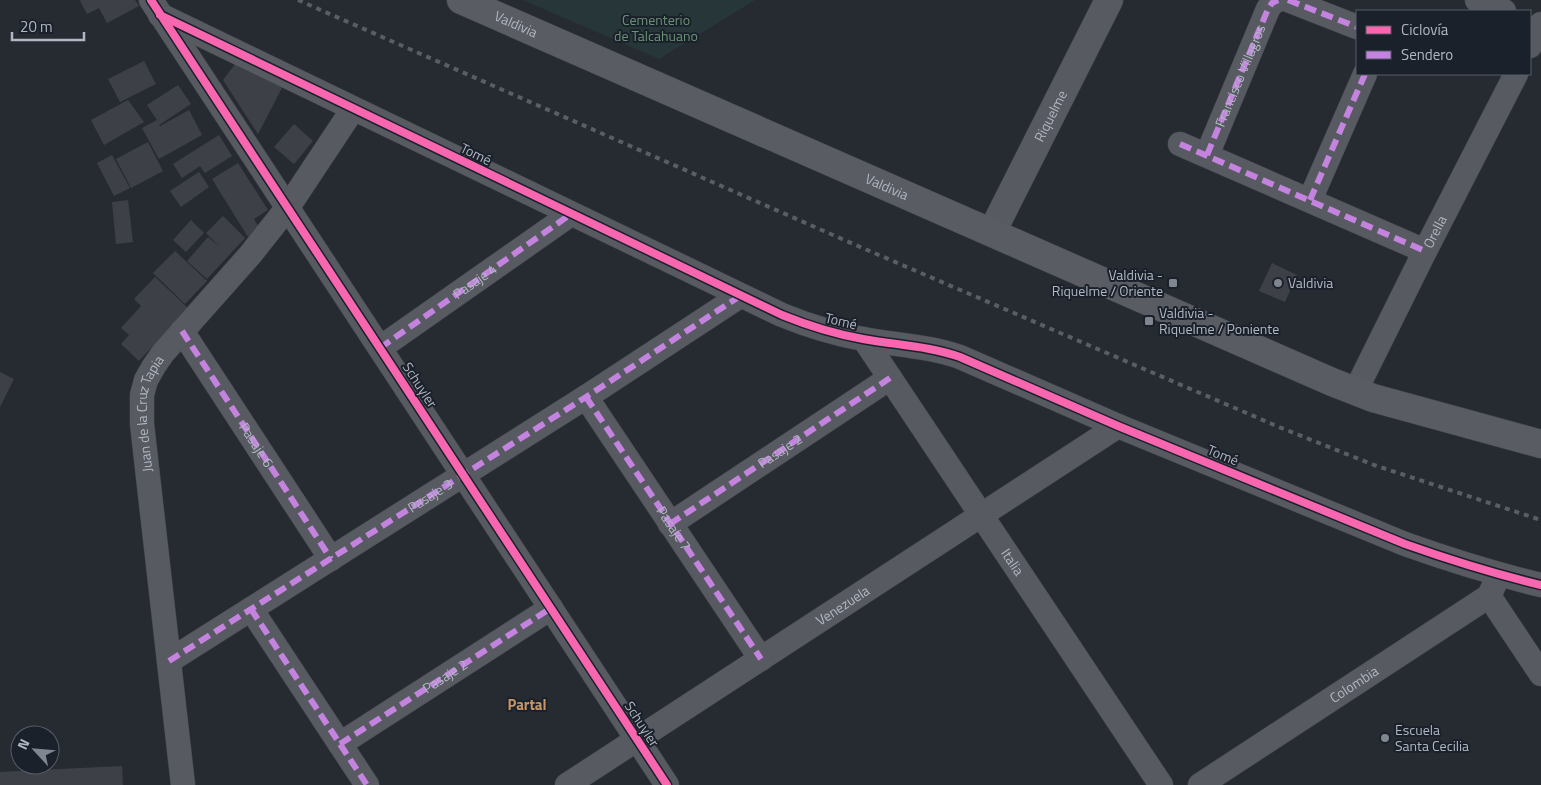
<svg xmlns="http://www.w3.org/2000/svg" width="1541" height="785" font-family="'Titillium Web',sans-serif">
<rect width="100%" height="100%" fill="#262b32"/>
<path fill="#273638" d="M523 0H755L659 59Z"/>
<path fill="#3d4147" d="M81 0H135L139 6 107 23 99 8 87 14 80 1Z
M144 61 156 84 120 102 108 79Z
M236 63 283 86 258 134 223 80Z
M178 85 191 104 159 125 160 126 189 110 202 135 159 159 142 128 157 120 147 105Z
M128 100 144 122 104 145 91 120Z
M294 124 313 141 294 164 274 147Z
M219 135 232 156 205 173 200 166 182 178 173 164Z
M148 142 163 171 131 188 116 159Z
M112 155 130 188 114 196 97 163Z
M238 163 268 210 254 219 260 229 248 237 212 179Z
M199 172 209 187 181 207 170 191Z
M128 200 133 242 116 244 112 202Z
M223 216 245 238 207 279 187 261 208 237 220 247 206 233Z
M191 220 204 233 186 252 173 240Z
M175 251 207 281 185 304 153 273Z
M1272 263 1297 275 1285 302 1259 291Z
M155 277 188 308 139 361 121 344 129 335 121 328 141 306 134 299Z
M0 372 14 379 0 407Z
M122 766 123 785H0V772Z"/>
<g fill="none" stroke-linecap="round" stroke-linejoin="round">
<g stroke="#42454a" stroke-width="25">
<g id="minor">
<path d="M151 0 667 785"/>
<path d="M1288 0 1357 27"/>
<path d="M1477 0 1504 11"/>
<path d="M160 15 782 315C809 326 835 334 863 339 896 345 929 346 960 357L1118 426 1405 544C1450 560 1495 574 1541 585"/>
<path d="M1530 46 1541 24"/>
<path d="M1180 144 1425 251"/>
<path d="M1207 155 1268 9 1272 3 1278 0"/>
<path d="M1310 200 1365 74"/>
<path d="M182 331 331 559"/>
<path id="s1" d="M864 339 1161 785"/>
<path id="s2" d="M380 348 571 214"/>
<path id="s3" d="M1355 392 1425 251 1516 74"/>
<path d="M586 397 761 659"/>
<path d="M670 524 890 378"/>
<path d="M1489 596 1541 674"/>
<path d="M251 609 367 785"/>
<path d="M169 661 586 397 740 296"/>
<path d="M340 744 551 608"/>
<path id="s4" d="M183 785 142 424V395L146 380 154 366 163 353 250 255 288 207 353 109"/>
<path id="s5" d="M567 785 1118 426"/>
<path id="s6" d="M1200 785 1489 596 1499 575"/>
</g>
</g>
<g stroke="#42454a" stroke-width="29">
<g id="tertiary">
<path id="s7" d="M992 232 1109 0"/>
</g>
</g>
<g stroke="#44474f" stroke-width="29">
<g id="primary">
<path id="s8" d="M461 0 1332 382 1373 398 1541 444"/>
</g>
</g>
<use href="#minor" stroke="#575a60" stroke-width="24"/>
<use href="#tertiary" stroke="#575a60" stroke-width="28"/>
<use href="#primary" stroke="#595c62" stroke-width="28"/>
<path stroke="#5a5d64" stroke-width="4" stroke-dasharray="5 5" stroke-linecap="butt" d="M298 0 858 246 1279 427 1374 465 1541 520"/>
<g stroke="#c483df" stroke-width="6" stroke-dasharray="12 6" stroke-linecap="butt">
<path d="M1288 0 1357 27"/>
<path d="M1180 144 1425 251"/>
<path id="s9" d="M1207 155 1268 9 1272 3 1278 0"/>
<path d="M1310 200 1365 74"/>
<path id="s10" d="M182 331 331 559"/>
<path d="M380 348 571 214"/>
<path id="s11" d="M586 397 761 659"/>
<path id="s12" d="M670 524 890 378"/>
<path d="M251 609 367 785"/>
<path id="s13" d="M169 661 586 397 740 296"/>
<path id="s14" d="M340 744 551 608"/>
</g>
<g stroke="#1b212b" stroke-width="11">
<path id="cycleway" d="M151 0 667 785
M160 15 782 315C809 326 835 334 863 339 896 345 929 346 960 357L1118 426 1405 544C1450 560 1495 574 1541 585"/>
</g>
<use href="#cycleway" stroke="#f766af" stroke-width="8"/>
</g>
<g fill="#808690" stroke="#1b212b" stroke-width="2">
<rect x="1168" y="278" width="10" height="10" rx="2.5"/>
<circle cx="1278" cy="283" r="5"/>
<rect x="1144" y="316" width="10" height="10" rx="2.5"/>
<circle cx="1385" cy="738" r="5"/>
</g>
<g text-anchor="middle" stroke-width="4" stroke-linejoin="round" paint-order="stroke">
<g font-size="14" fill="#6a9275" stroke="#1b212b">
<text x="656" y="25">Cementerio<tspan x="656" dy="16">de Talcahuano</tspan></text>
</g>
<g font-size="14" fill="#b0b7c3" stroke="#1b212b">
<text dy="5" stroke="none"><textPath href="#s8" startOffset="60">Valdivia</textPath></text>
<text dy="5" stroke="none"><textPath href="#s9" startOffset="86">Francisco Villagros</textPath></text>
<text dy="5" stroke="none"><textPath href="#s7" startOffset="130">Riquelme</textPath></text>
<text transform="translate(476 154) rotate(26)" y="5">Tomé</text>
<text dy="5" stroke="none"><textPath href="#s8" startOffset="465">Valdivia</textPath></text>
<text dy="5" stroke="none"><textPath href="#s3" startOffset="179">Orella</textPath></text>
<text dy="5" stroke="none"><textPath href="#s2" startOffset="116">Pasaje 4</textPath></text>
<text transform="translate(841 321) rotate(13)" y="5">Tomé</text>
<text transform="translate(420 385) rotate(57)" y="5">Schuyler</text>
<text dy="5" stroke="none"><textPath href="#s4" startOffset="375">Juan de la Cruz Tapia</textPath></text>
<text dy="5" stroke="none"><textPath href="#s10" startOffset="136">Pasaje 6</textPath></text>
<text dy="5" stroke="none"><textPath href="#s12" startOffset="132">Pasaje 2</textPath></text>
<text transform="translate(1223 455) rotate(22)" y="5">Tomé</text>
<text dy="5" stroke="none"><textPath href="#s13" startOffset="309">Pasaje 3</textPath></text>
<text dy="5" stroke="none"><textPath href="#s11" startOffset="158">Pasaje 7</textPath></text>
<text dy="5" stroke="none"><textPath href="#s1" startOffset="268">Italia</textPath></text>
<text dy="5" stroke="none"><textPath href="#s5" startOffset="329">Venezuela</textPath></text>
<text dy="5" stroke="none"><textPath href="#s14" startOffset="125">Pasaje 2</textPath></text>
<text dy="5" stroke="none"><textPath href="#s6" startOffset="184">Colombia</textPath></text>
<text transform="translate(642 724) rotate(57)" y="5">Schuyler</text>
</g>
<g font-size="14" fill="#b0b7c3" stroke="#1b212b" text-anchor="start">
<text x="1163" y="280" text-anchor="end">Valdivia -<tspan x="1163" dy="16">Riquelme / Oriente</tspan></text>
<text x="1288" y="288">Valdivia</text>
<text x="1159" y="318">Valdivia -<tspan x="1159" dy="16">Riquelme / Poniente</tspan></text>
<text x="1395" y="735">Escuela<tspan x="1395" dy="16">Santa Cecilia</tspan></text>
</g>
<g font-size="15" font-weight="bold" fill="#ca9565" stroke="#1b212b">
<text x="527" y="710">Partal</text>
</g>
</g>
<rect x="1356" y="10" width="175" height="65" fill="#1b212b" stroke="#575d68"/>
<rect x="1366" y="26" width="25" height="8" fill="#f766af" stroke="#575d68"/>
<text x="1401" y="35" font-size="15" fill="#b0b7c3">Ciclovía</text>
<rect x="1366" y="51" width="25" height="8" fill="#c483df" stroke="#575d68"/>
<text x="1401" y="60" font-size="15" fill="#b0b7c3">Sendero</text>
<g transform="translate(35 750) rotate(296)"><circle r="24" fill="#1b212b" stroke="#575d68"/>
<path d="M0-4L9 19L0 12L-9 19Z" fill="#808690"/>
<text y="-8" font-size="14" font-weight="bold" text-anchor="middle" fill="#b0b7c3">N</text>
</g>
<path d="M12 32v8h72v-8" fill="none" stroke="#b0b7c3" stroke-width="2.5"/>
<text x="20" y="32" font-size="15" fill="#b0b7c3" stroke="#1b212b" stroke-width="4" paint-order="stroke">20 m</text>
</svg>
